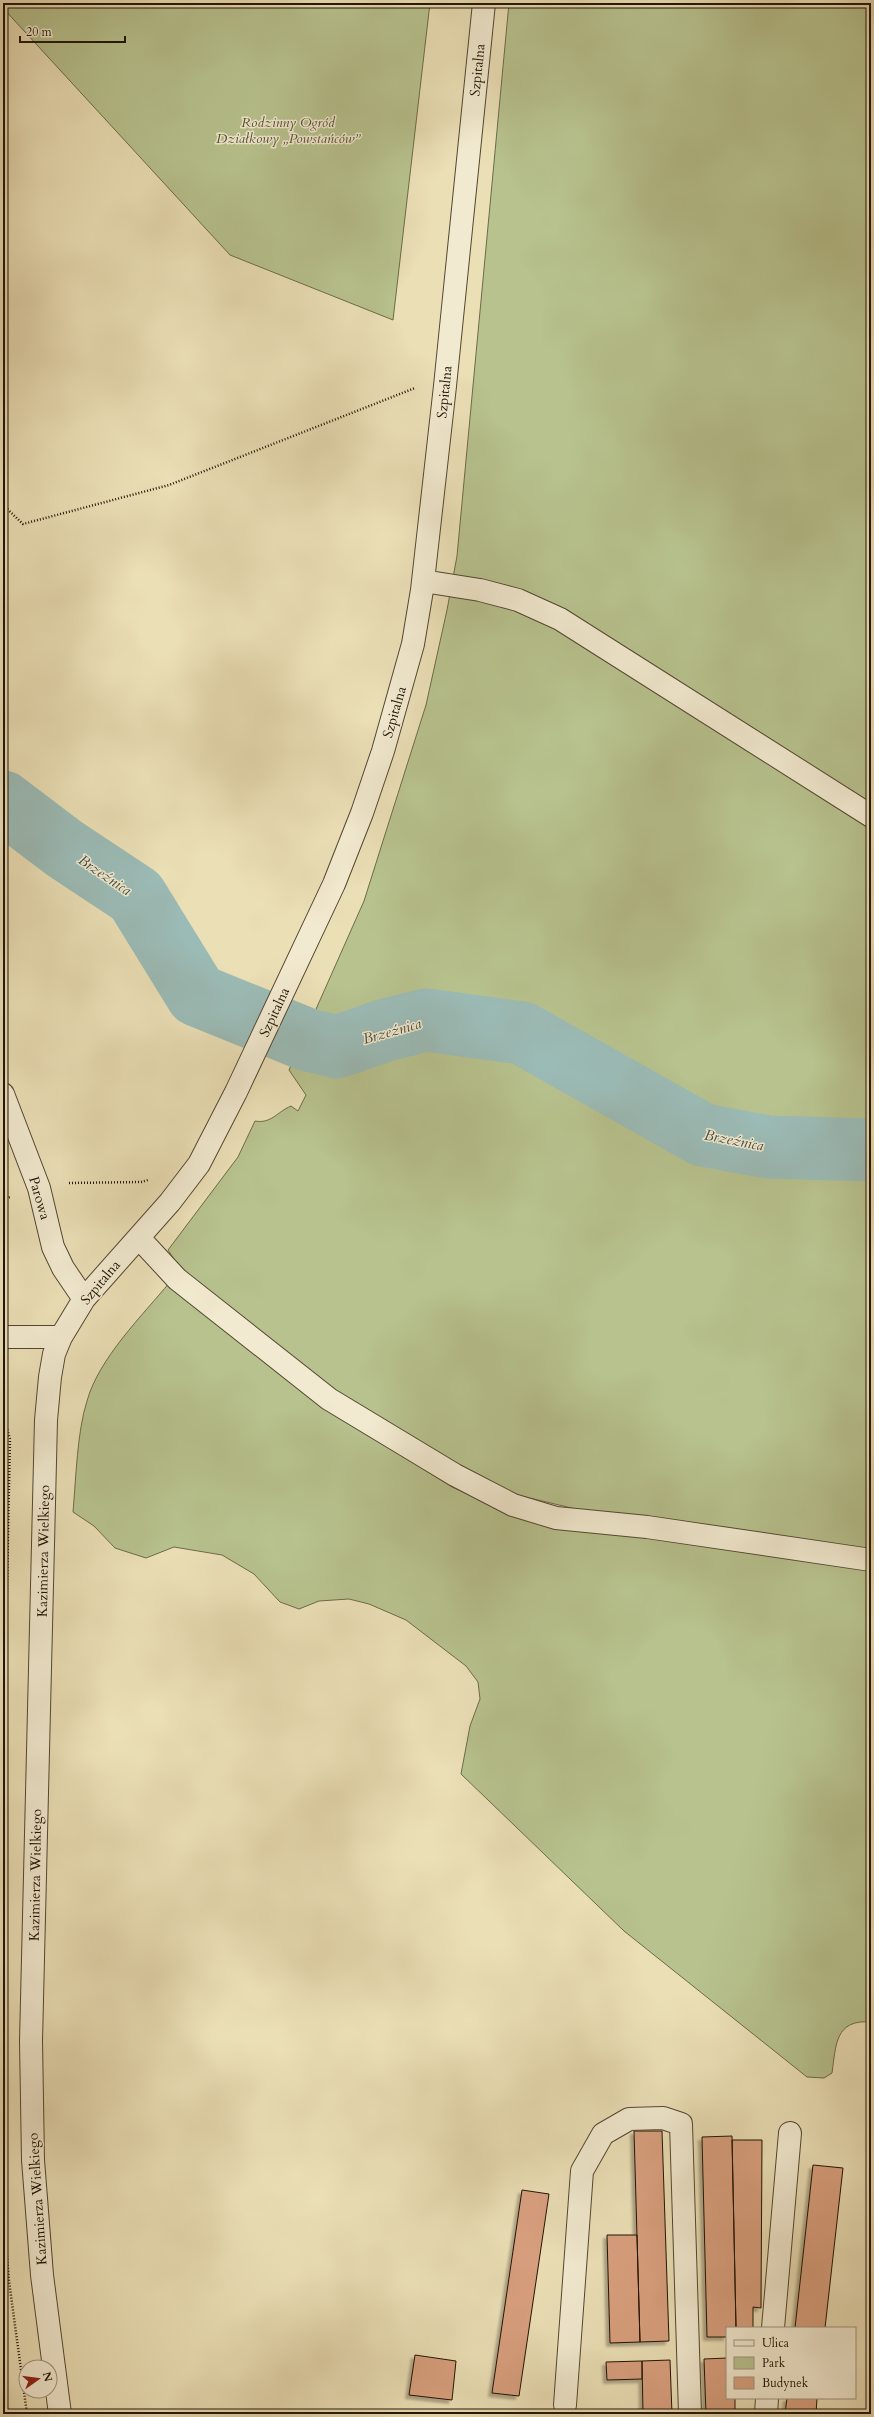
<svg xmlns="http://www.w3.org/2000/svg" width="874" height="2417" font-family="Cardo,serif">
<defs>
<filter id="shadow"><feDropShadow dx="-3.5" dy="3.5" stdDeviation="1" flood-color="#0004"/></filter>
</defs>
<rect width="100%" height="100%" fill="#ebdfb6"/>
<filter id="stains"><feTurbulence type="fractalNoise" baseFrequency=".005" numOctaves="4"/><feColorMatrix values="0 0 0 0 .2 0 0 0 0 .09 0 0 0 0 .02 0 0 0 .5 -.17"/></filter>
<radialGradient id="worn" r=".72"><stop offset=".6" stop-color="#630" stop-opacity="0"/><stop offset="1" stop-color="#630" stop-opacity=".3"/></radialGradient>
<path fill="#b7c28e" stroke="#6c6b49" d="M3 3H430L393 320 230 255 3 8Z
M509 3H871V1552L584 1511 513 1494 468 1473 342 1397 201 1285 178 1265 168 1250 238 1157 255 1121C271 1124 277 1112 291 1106L298 1111 306 1095 289 1070 364 901 426 705 447 610 457 556Z
M170 1282 329 1410 452 1487 514 1515 871 1570V2022C835 2019 836 2045 832 2073L824 2078 807 2077 624 1931 461 1774 470 1726 480 1699 478 1682 466 1666 406 1620 369 1604 349 1599 319 1601 299 1609 280 1602 254 1574 222 1555 174 1547 146 1558 115 1548 94 1526 73 1512C76 1479 77 1432 87 1401 99 1358 142 1316 170 1282Z"/>
<g fill="none" stroke-linecap="round" stroke-linejoin="round">
<path stroke="#9bbbb6" stroke-width="63" d="M3 802 65 849 136 896 197 995 308 1040 337 1047 386 1030 426 1020 522 1033 703 1135 768 1147 871 1150"/>
</g>
<path fill="#d9a07f" stroke="#201404" filter="url(#shadow)" d="M634 2131H662L669 2341 640 2342Z
M732 2136 736 2328H727V2337H707L702 2137Z
M732 2140H762L761 2308 753 2307V2328H736Z
M813 2165 843 2168 825 2328H795Z
M522 2190 549 2194 519 2396 492 2393Z
M607 2235H637L640 2342 610 2343Z
M415 2355 456 2361 452 2400 409 2395Z
M727 2358V2398H735V2414H706L704 2359Z
M670 2360 672 2414H643L642 2361Z
M642 2361V2379L607 2380 606 2362Z
M787 2398H817L816 2414H785Z
M514 2410 521 2414H512Z"/>
<g fill="none" stroke-linecap="round" stroke-linejoin="round">
<g stroke="#534730" stroke-width="24">
<path id="minor" d="M423 581 480 590 518 600 560 619 871 816
M3 1094 39 1188 53 1247 63 1268 84 1299
M139 1238 177 1279 329 1399 455 1475 513 1505 556 1518 647 1527 871 1560
M3 1337H61
M773 2328 790 2133
M565 2405 582 2171 603 2134 629 2119 663 2118 681 2124 690 2414
M60 2414 42 2275 33 2160 31 2041 46 1420 50 1377 54 1354 61 1337 84 1299 170 1202 199 1164 236 1092 334 884 362 813 383 751 413 644 422 590 445 386 484 3
M766 2414 767 2398"/>
</g>
<path stroke="#201404" stroke-width="2.5" stroke-dasharray="1 2" stroke-linecap="butt" d="M3 505 23 524 169 485 415 388
M69 1183 141 1182 148 1180
M3 1199 10 1197
M3 1415 10 1439 5 1681 7 1707
M3 1829 5 1812
M3 2208 9 2281 27 2414"/>
<use href="#minor" stroke="#f2ead0" stroke-width="22"/>
</g>
<g text-anchor="middle" stroke-width="3" stroke-linejoin="round" paint-order="stroke">
<g font-size="14" fill="#201404" stroke="#f2ead0">
<text transform="translate(477 70) rotate(-84)" y="5">Szpitalna</text>
<text transform="translate(444 392) rotate(-84)" y="5">Szpitalna</text>
<text transform="translate(394 712) rotate(-74)" y="5">Szpitalna</text>
<text transform="translate(274 1012) rotate(-65)" y="5">Szpitalna</text>
<text transform="translate(40 1198) rotate(74)" y="5">Parowa</text>
<text transform="translate(100 1282) rotate(-50)" y="5">Szpitalna</text>
<text transform="translate(43 1551) rotate(-89)" y="5">Kazimierza Wielkiego</text>
<text transform="translate(35 1875) rotate(-89)" y="5">Kazimierza Wielkiego</text>
<text transform="translate(37 2199) rotate(-94)" y="5">Kazimierza Wielkiego</text>
</g>
<g font-size="14" font-style="italic" fill="#555134" stroke="#f2ead0">
<text x="288" y="127">Rodzinny Ogród<tspan x="288" dy="16">Działkowy „Powstańców”</tspan></text>
</g>
<g font-size="15" font-style="italic" fill="#4b4e42" stroke="#f2ead0">
<text transform="translate(105 875) rotate(34)" y="5">Brzeźnica</text>
<text transform="translate(392 1031) rotate(-16)" y="5">Brzeźnica</text>
<text transform="translate(734 1140) rotate(11)" y="5">Brzeźnica</text>
</g>
</g>
<rect width="874" height="2417" fill="none" stroke="#ebdfb6" stroke-width="16"/>
<rect x="4" y="4" width="866" height="2409" fill="none" stroke="#201404" stroke-width="2"/>
<rect x="8" y="8" width="858" height="2401" fill="none" stroke="#201404"/>
<rect x="726" y="2327" width="130" height="72" fill="#f2ead0" stroke="#9e947e"/>
<rect x="734" y="2340" width="20" height="6" fill="#f2ead0" stroke="#9e947e"/>
<text x="762" y="2347" font-size="12" fill="#201404">Ulica</text>
<rect x="734" y="2357" width="20" height="12" fill="#b7c28e" stroke="#9e947e"/>
<text x="762" y="2367" font-size="12" fill="#201404">Park</text>
<rect x="734" y="2377" width="20" height="12" fill="#d9a07f" stroke="#9e947e"/>
<text x="762" y="2387" font-size="12" fill="#201404">Budynek</text>
<g transform="translate(38 2379) rotate(76)"><circle r="19" fill="#f2ead0" stroke="#9e947e"/>
<path d="M0-3L7 15L0 10L-7 15Z" fill="#8f2418"/>
<text y="-6" font-size="11" font-weight="bold" text-anchor="middle" fill="#201404">N</text>
</g>
<path d="M20 36v6h105v-6" fill="none" stroke="#201404" stroke-width="2"/>
<text x="26" y="36" font-size="12" fill="#201404" stroke="#f2ead0" stroke-width="3" paint-order="stroke">20 m</text>
<rect width="100%" height="100%" filter="url(#stains)"/>
<rect width="100%" height="100%" fill="url(#worn)"/>
</svg>
